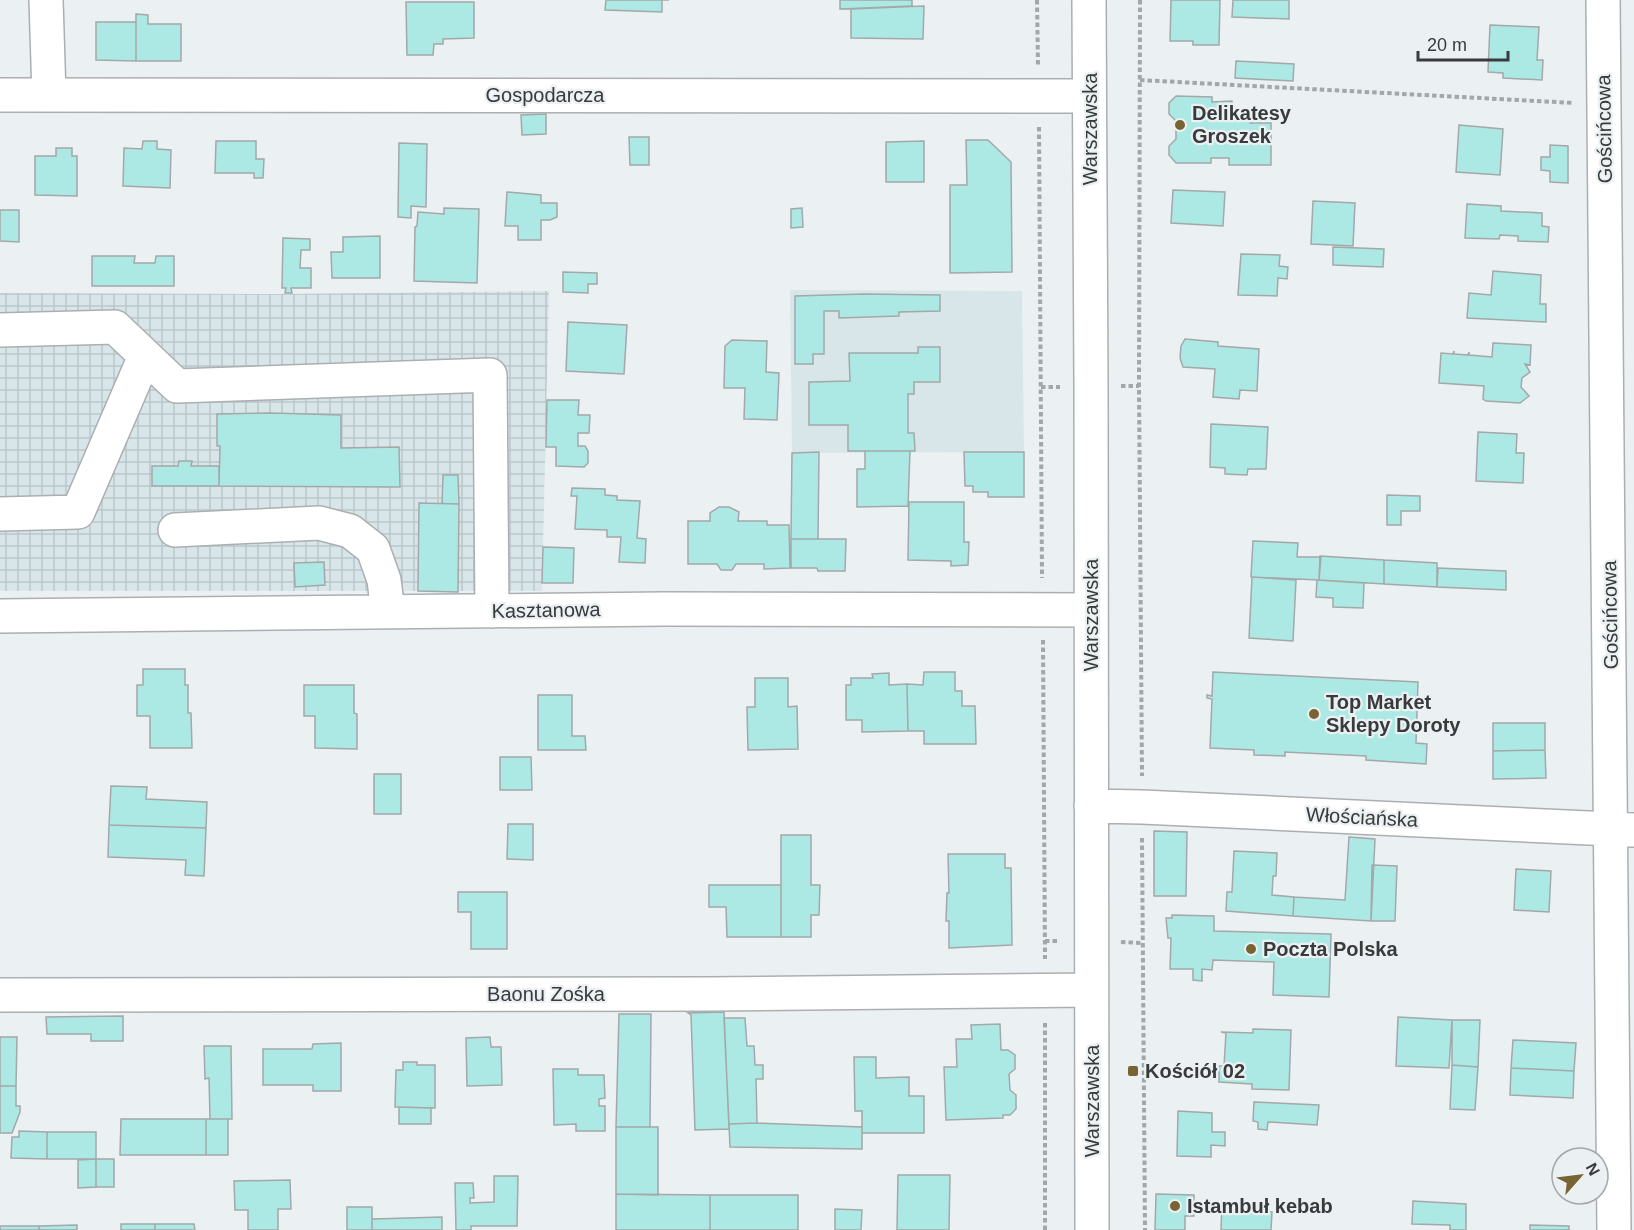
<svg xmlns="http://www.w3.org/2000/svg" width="1634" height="1230" font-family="Arial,sans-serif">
<defs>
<pattern id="industrial-grid" width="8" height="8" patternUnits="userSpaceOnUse" patternTransform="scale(1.5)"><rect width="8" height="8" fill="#d8e6ea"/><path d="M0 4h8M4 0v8" fill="none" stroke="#bac6ca"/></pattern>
</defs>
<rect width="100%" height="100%" fill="#ebf0f2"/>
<path fill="#d8e6ea" d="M790 290 1022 291 1024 452 792 453Z"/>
<path fill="url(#industrial-grid)" d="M549 291 542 591H0V293L278 294Z"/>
<path fill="#ade9e4" stroke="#a3a8a8" stroke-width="1.5" d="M606 0H669H662V12L605 10Z
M840 0H912V6L840 9Z
M1171 0H1220L1219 45H1193V41H1170Z
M1233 0H1289V19L1232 17Z
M406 2H474V38L443 39V44H434L433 55H407Z
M924 6 923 39 851 38V9Z
M136 14 148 15V24H181V61H136Z
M96 22H136V61L96 60Z
M1490 25 1539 27 1537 60H1543L1542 80 1503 78V73L1488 72Z
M1236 61 1294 64 1293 81 1235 78Z
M1176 96 1212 97V102L1232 101 1231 114H1249L1250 123H1271V165H1229V158H1211V163H1176L1169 155V146L1176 139V121L1169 114V103Z
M546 114V134L522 135 521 115Z
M1459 125 1503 129 1500 175 1456 172Z
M629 137H649V165H630Z
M966 140H988L1011 162 1012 272 950 273V185H967Z
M143 141H157V149L171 150 170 188 123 186 124 148 142 149Z
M216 141H256V159H264L263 178H254V173H215Z
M924 141V182H886V142Z
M399 143 427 144 426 207 411 206V218L398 217Z
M1550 145 1568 146V183L1550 182V171L1541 170V157H1550Z
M56 148H72V156H77V196L35 195V156H56Z
M1173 190 1225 192 1223 226 1171 223Z
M507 192 541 195V203H557V217L550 220H541V240H518V226H505Z
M1313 201 1355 203 1353 246 1311 244Z
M1467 204 1501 206V211L1542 213V226L1549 227 1548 242 1518 241V236L1500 235 1499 239 1465 238Z
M444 208 479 209 477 283 414 281 415 227 417 226 418 212 444 214Z
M802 208 803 227 791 228V209Z
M0 210H19V242L0 241Z
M380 236V278H332L331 252H343V237Z
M283 238 310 239V250H301L300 268H311V288H291L292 293H285L286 288H282Z
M1333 247 1384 249 1383 267 1333 265Z
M1241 254 1280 255 1279 266 1288 267 1287 279 1278 278 1277 296 1238 295Z
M92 256H135L134 263H155L156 256H174V286H92Z
M1493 271 1541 275 1540 304H1546V322L1467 318 1469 293 1491 295Z
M563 272 597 273V284H588V293L563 292Z
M864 294 940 295V311L899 312V316L839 318V311H824V354H813V364H795V296Z
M568 322 627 325 624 374 566 371Z
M1185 339 1218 342V346L1259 349 1257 391 1240 390 1239 399 1213 397 1215 369 1183 367 1180 358 1181 346Z
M732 340 767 341 766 372 779 373 777 420 744 419 745 388H724L725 346Z
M1493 343 1531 345 1530 365 1525 364 1530 372 1522 378 1521 387 1529 396 1520 403 1486 401 1483 399 1484 386 1439 383 1441 353 1453 354 1454 351V354L1468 355 1469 352V355L1492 357Z
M918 347H940V382H914V394H908V433H914L915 451H848V425H809V382L850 381 849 353H918Z
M547 400H579L578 415H590L589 433H578V446H585L588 451V463L584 467 556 466V447H546Z
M271 413 341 415V448L399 447 400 487 219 486 220 446H217V414Z
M1211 424 1268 427 1266 469H1248L1247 475 1225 474V468L1210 467Z
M1478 432 1517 434 1516 453H1524L1523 483 1476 481Z
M865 451H910L908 506 857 507V469H865Z
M819 452 818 539H791L792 453Z
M964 452H1024V497H988V492H973V486H965Z
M179 461H192L191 466H219V486H152V466H178Z
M443 475H458L459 504H442Z
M572 488 605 489V495L617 496V500L640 501 637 538 646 539 645 563 619 562 621 537H607V530L575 529 577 496H571Z
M1387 495 1420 496V511H1401V525H1387Z
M909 502H964V542H969L968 565 951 566V561L908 560Z
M419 503 459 504 458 592 418 591Z
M719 507H729L739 512 738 521H767V525H789L790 568 764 569V564H736L732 570H721L717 564H688V521H710V513Z
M791 539H846L845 571H818L817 568H791Z
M1253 541 1298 543 1297 557H1321L1319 580 1251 577Z
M543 547 574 548 573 583H542Z
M1320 556 1384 560V584L1319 580Z
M1384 560 1437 563V587L1384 584Z
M324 562 325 585 295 587 294 563Z
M1438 568 1506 571V590L1437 587Z
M1252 577 1296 580 1293 641 1249 638Z
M1317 580 1364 583 1363 608 1333 607V598L1316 597Z
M143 669H185V685H188V713H191L192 748H150V716H137V685H143Z
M924 672H955V691H962V706H975L976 744H924V731H908L907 684 923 685Z
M1213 672 1418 682 1416 743 1427 744 1426 764 1366 760V756L1285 752V756L1254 755V750L1210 748 1212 699 1207 698V695L1212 696Z
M889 673V685L907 684 908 731 862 732V720H846V685H851V678H873L872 674Z
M755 678H788V707L797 706 798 749 748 750 747 707H755Z
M304 685H354V713L357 714V749L315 748V716H304Z
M538 695H572V736H585L586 750H538Z
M1493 723H1545V750L1493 751Z
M1545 750 1546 778 1493 779V751Z
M500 757H531L532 790H500Z
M374 774H401V814H374Z
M111 786 147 787 146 799 207 802 206 828 109 825Z
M508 824H533V860L507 859Z
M109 825 206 828 204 876 185 875 186 860 108 857Z
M1154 831 1187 832 1186 896H1154Z
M781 835H811V885H820L819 915H811V937H781Z
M1349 837 1375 839 1371 921 1293 916 1294 897 1345 900Z
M1234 851 1277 853 1276 876H1273L1272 895 1294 897 1293 916 1226 911 1227 892H1232Z
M948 854H1005V868H1011L1012 945 949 948V921H946L947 893H949Z
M1372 865 1397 866 1395 921H1371Z
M1516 869 1551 871 1549 912 1514 910Z
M709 885H781V937H727L726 907H709Z
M458 892H507V949H471V912H458Z
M1172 915 1214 916V931L1331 934 1329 997 1273 995 1274 962 1213 960 1212 970 1202 969V981L1193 980V969H1170L1171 938H1168L1166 918H1172Z
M724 1012 729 1129 695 1130 691 1015 688 1013Z
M619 1014H651L650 1127H616Z
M123 1016V1041H91V1034H47L46 1017Z
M1398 1017 1452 1020 1449 1068 1396 1066Z
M724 1018H745L747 1046H754L755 1065H763V1079H756L757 1123 729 1124Z
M1452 1020H1480L1478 1067 1452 1065Z
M1000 1024 1001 1050H1008L1015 1055V1069L1009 1074 1010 1090 1016 1095V1109L1010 1115H1003V1118L946 1120 944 1067H957L956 1039H972L971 1025Z
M1253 1029 1291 1030 1289 1090 1252 1089V1084L1219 1082V1066H1224L1226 1033 1221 1032 1253 1033Z
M0 1037H17L16 1086H0Z
M490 1037 491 1047H501L502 1085 467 1086 466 1038Z
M1513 1040 1576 1043 1574 1071 1511 1068Z
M341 1043V1091H313V1085H263V1049H312L313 1044Z
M204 1046H231L232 1119H210L209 1078 205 1079Z
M854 1057H876V1078L909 1077V1096H924V1133H862V1111H855Z
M403 1062H417V1065H435V1108L395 1107 396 1070H403Z
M1452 1065 1478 1067 1475 1110 1450 1109Z
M1511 1068 1574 1071 1573 1098 1510 1095Z
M553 1069H578V1075H604L605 1098 599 1099V1106H605V1131H576V1124L554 1125Z
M0 1086H16V1106H20V1112L12 1133H0Z
M1254 1102 1319 1105 1317 1125 1268 1122 1267 1130 1258 1129V1122L1253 1121Z
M399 1107 431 1108V1124H399Z
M1178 1111 1212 1113V1132H1225V1146L1211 1145V1157L1177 1156Z
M121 1119H206V1155H120Z
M206 1119H228V1155H206Z
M757 1123 862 1127V1149L730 1147 729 1124Z
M616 1127H658V1195L616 1194Z
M19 1131 47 1132V1159L11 1158 12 1137H19Z
M47 1132H96V1159H47Z
M96 1159V1187L78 1188V1160Z
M96 1159H114V1187H96Z
M898 1175H950L949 1230H897Z
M494 1176H518L517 1226H471V1230H456L455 1183H473L474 1198H470V1203L494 1202Z
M290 1180 291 1209H278V1230H248V1210H235L234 1181Z
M616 1194 710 1195V1230H616Z
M1156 1194 1194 1195V1216H1185V1230H1155Z
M710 1195H798V1230H710Z
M1413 1201 1466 1204V1230H1450V1225L1412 1224Z
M1222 1203 1252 1205 1259 1207V1211L1272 1212 1271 1230H1221Z
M347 1207H372V1230H347Z
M835 1209 862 1210 861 1230H835Z
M442 1217V1230H372V1219Z
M121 1224H155V1230H121Z
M155 1224H194L195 1230H155Z
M77 1225V1230H39V1226Z
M1530 1225 1569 1226V1230H1530Z
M0 1226H39V1230H0Z"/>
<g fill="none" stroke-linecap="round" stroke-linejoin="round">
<g stroke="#abafb1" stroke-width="36">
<path id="minor" d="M46 0 49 95
M1089 0 1091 386 1092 1230
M1603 0 1614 1230
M0 95 1089 96
M0 330 115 327 177 386 490 375 492 611
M0 514 78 512 145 356
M175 530 319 523 350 531 373 549 384 580 388 612
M0 616 664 609 1091 610
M1091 806 1142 807 1632 830
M0 995 711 994 1091 990"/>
</g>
<path stroke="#a3a7a8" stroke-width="4" stroke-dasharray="4.5 3" stroke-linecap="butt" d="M1037 0 1038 65
M1140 0 1139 386 1142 776
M1140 80 1574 103
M1039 127 1042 578
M1121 386H1139
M1041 387H1060
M1043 640 1045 959
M1142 838 1145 1230
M1045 941H1060
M1121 942 1141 943
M1045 1230V1021"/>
<use href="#minor" stroke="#fff" stroke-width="33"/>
</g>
<g fill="#786433" stroke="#ebf0f2" stroke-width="2">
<circle cx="1180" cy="125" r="6"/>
<circle cx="1314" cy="714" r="6"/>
<circle cx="1251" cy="949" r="6"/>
<rect x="1127" y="1065" width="12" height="12" rx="3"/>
<circle cx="1175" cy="1206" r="6"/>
</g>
<g text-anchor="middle" stroke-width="4.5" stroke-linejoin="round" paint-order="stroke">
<g font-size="20" fill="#383a3b" stroke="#ebf0f2">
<text x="545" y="102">Gospodarcza</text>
<text transform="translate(1090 129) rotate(-90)" y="7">Warszawska</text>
<text transform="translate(1604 129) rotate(-91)" y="7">Gościńcowa</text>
<text transform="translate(546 610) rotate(-1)" y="7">Kasztanowa</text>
<text transform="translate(1091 615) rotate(-90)" y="7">Warszawska</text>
<text transform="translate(1610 615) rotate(-91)" y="7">Gościńcowa</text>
<text transform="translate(1362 817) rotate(3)" y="7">Włościańska</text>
<text x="546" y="1001">Baonu Zośka</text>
<text transform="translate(1092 1101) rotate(-90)" y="7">Warszawska</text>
</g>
<g font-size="20" font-weight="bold" fill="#383a3b" stroke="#ebf0f2" text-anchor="start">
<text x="1192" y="120">Delikatesy<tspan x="1192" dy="23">Groszek</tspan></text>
<text x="1326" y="709">Top Market<tspan x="1326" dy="23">Sklepy Doroty</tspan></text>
<text x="1263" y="956">Poczta Polska</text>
<text x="1145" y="1078">Kościół 02</text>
<text x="1187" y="1213">Istambuł kebab</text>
</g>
</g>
<g transform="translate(1580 1176) rotate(62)"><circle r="28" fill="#ebf0f2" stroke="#a3a7a9" stroke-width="1.5"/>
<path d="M0-4.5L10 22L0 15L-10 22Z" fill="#786433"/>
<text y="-9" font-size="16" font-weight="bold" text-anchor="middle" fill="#383a3b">N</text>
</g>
<path d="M1418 51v9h90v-9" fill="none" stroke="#383a3b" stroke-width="3"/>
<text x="1427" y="51" font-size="18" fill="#383a3b" stroke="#ebf0f2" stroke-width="4.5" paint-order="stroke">20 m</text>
</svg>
